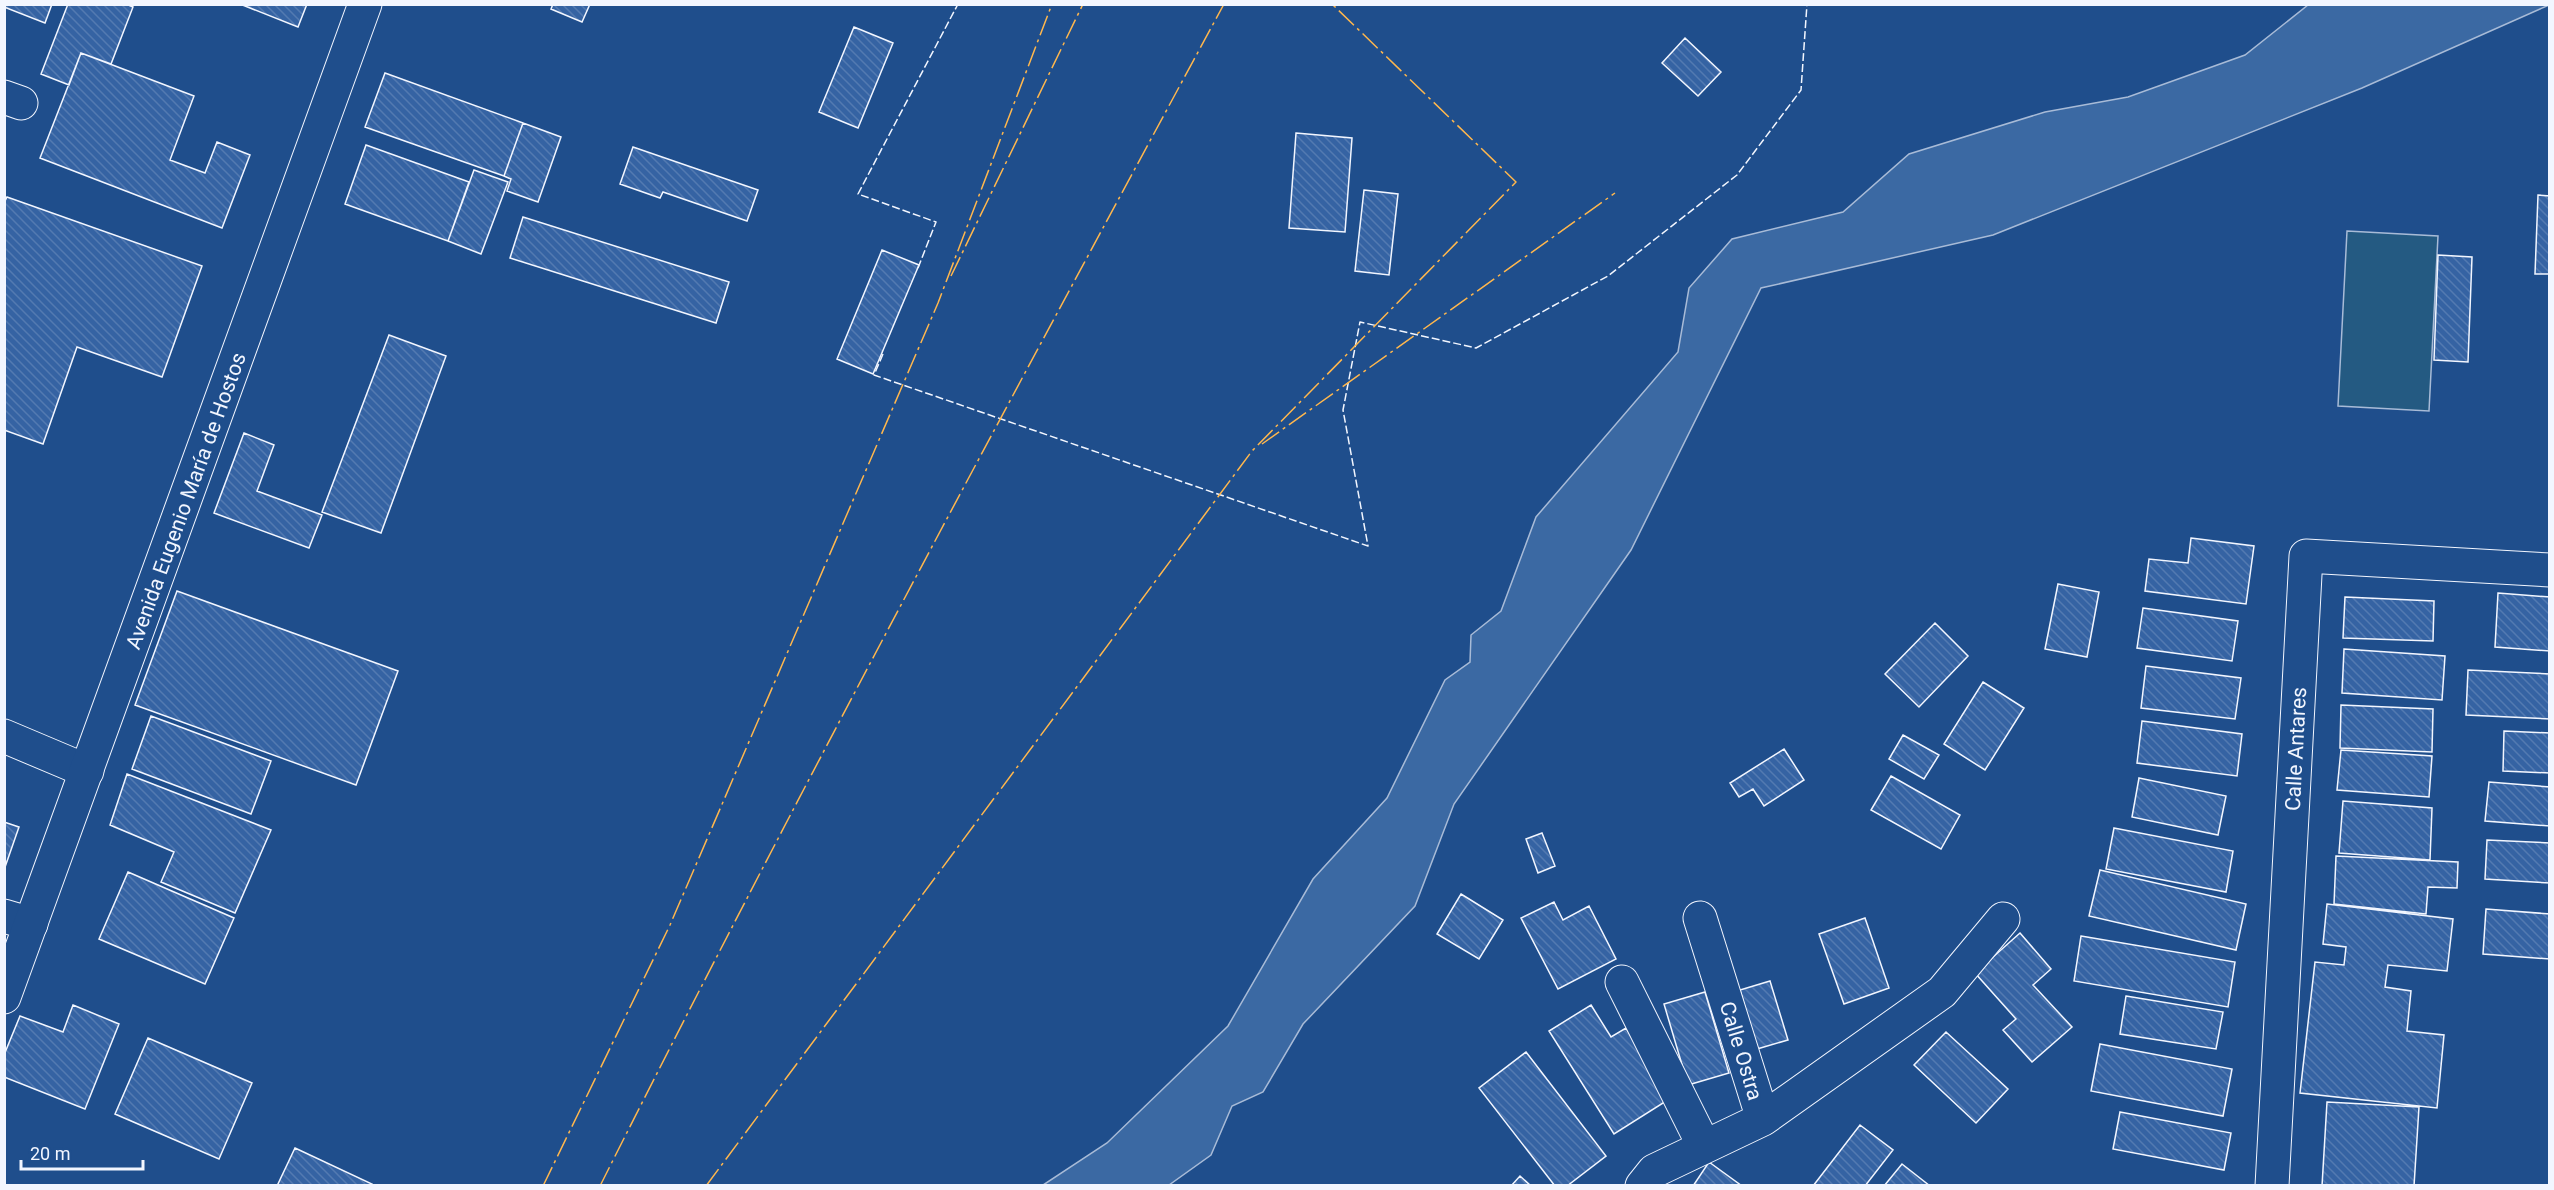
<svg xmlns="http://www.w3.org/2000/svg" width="2554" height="1190" font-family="Roboto,sans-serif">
<defs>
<pattern id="building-back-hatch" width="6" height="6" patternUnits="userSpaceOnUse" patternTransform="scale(1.5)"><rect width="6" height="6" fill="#3563a3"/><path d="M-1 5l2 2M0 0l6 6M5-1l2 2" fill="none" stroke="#537ab1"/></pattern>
</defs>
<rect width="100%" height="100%" fill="#1f4e8c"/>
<path fill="#245a82" stroke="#a8bbd7" stroke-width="1.5" d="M2347 231 2438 236 2429 411 2338 406Z"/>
<path fill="#3b69a3" stroke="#a8bbd7" stroke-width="1.5" d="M2308 5H2549L2362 88 1993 235 1761 288 1631 550 1454 804 1415 906 1303 1024 1263 1092 1232 1106 1211 1155 1169 1185H1043L1107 1143 1228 1026 1313 879 1387 798 1445 680 1470 662 1471 635 1501 611 1536 517 1678 352 1689 288 1732 239 1843 212 1909 154 2045 112 2128 97 2245 55Z"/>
<path fill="url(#building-back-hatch)" stroke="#f2f6ff" stroke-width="1.5" d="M4 4H52L45 23 4 7Z
M68 4H126L133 7 111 64 81 53 69 85 41 74Z
M240 4H307L298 27Z
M553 4H590L582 22 551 9Z
M854 27 893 43 858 128 819 112Z
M1685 38 1721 72 1698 96 1662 63Z
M81 53 194 96 170 160 205 173 217 142 250 155 222 228 40 158Z
M385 73 523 123 504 176 365 127Z
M523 123 561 137 538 202 507 191 511 179 504 176Z
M1296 133 1352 138 1345 232 1289 228Z
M366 145 469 182 448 241 345 204Z
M633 147 758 190 747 221 663 192 660 198 620 184Z
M474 170 508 182 481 254 448 241Z
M1364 190 1398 194 1389 275 1355 271Z
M2538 195 2550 196V274H2535Z
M7 197 202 266 162 377 77 347 43 444 4 430V203Z
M523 217 729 282 716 323 510 258Z
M882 250 919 265 873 374 837 359Z
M2438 255 2472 257 2468 362 2434 360Z
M389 335 446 356 381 533 322 512Z
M244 433 274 445 257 491 322 515 309 548 214 513Z
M2191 538 2254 546 2246 604 2145 591 2149 559 2188 563Z
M2058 584 2099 592 2087 657 2045 649Z
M177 591 398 671 356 785 135 705Z
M2498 593 2550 597V651L2495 647Z
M2345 597 2434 601 2433 641 2343 638Z
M2143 608 2238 621 2232 661 2137 648Z
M1935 623 1968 656 1919 707 1885 674Z
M2344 649 2445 656 2442 700 2342 693Z
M2146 666 2241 678 2235 719 2141 708Z
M2468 670 2550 674V719L2466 715Z
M1983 682 2024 708 1985 770 1944 744Z
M2341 705 2433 709 2432 752 2340 748Z
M151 716 271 761 251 814 132 769Z
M2142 721 2242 734 2237 776 2137 763Z
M2504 731 2550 733V773L2503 771Z
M1903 735 1939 755 1924 779 1889 759Z
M1784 749 1804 780 1764 806 1753 789 1739 797 1730 783Z
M2341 750 2432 756 2429 797 2337 790Z
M127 774 271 830 235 913 161 882 174 852 110 825Z
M1891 776 1960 815 1941 849 1871 810Z
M2139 778 2226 796 2218 835 2132 817Z
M2489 782 2550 787V826L2485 821Z
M2343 801 2432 808 2430 860 2339 853Z
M4 822 19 827 4 870Z
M2114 828 2233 851 2226 892 2106 869Z
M1542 833 1555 866 1538 873 1526 839Z
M2487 840 2550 843V883L2485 879Z
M2336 856 2458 862 2457 888 2428 887 2426 914 2334 904Z
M2100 870 2246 904 2236 950 2089 916Z
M128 872 234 918 205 984 99 939Z
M1461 894 1503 920 1479 959 1437 934Z
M1554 902 1563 920 1589 906 1616 959 1558 989 1521 918Z
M2327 904 2453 919 2447 971 2388 965 2385 987 2411 991 2407 1031 2444 1035 2437 1108 2300 1093 2315 962 2344 965 2346 947 2323 944Z
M2486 909 2550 914V959L2483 954Z
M1865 918 1889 988 1844 1004 1819 934Z
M2020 933 2051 969 2033 985 2072 1027 2032 1062 2003 1030 2016 1019 1975 973Z
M2081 936 2235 962 2228 1007 2074 981Z
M1770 981 1788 1040 1757 1049 1740 990Z
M1705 992 1729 1073 1688 1085 1664 1004Z
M2126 996 2223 1012 2216 1049 2120 1034Z
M73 1005 119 1024 85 1109 4 1077V1055L20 1016 63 1032Z
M1591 1005 1611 1037 1626 1028 1671 1098 1614 1134 1549 1031Z
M1946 1032 2008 1089 1976 1123 1914 1065Z
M148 1038 252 1083 219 1159 115 1114Z
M2100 1044 2232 1069 2223 1116 2091 1091Z
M1526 1052 1606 1156 1567 1186H1555L1479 1088Z
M2327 1102 2419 1107 2414 1186H2322Z
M2120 1112 2231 1133 2224 1170 2113 1149Z
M1860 1125 1893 1150 1865 1186H1813Z
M295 1148 372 1184 371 1186H277Z
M1709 1162 1742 1186H1693Z
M1902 1164 1930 1186H1884Z
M1520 1176 1531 1186H1511Z"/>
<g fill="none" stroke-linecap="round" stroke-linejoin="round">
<g stroke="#f2f6ff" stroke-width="35">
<path id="minor" d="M4 97 21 103
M4 736 87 771
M4 916 31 924
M1622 982 1704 1146
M1763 1119 1942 992 2003 919
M1642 1186 1654 1171 1763 1119 1700 918
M2272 1186 2306 556 2550 570"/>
</g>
<g stroke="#f2f6ff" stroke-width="35">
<path id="major" d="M4 997 365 4"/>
</g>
<use href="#minor" stroke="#1f4e8c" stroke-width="33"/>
<use href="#major" stroke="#1f4e8c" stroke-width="33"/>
<path stroke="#f2f6ff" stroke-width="1.5" stroke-dasharray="8 3" stroke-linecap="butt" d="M918 268 936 222 858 194 958 4
M883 354 874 375 1368 546 1343 410 1360 322 1476 348 1608 276 1737 175 1801 90 1807 4"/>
<path stroke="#ffb74d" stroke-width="1.5" stroke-dasharray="21 4.5 3 4.5" stroke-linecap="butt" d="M951 276 1083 4
M1262 444 1615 193
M543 1186 670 925 938 303 1052 4
M600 1186C800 788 1012 396 1224 4
M706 1186 1252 451 1516 182 1332 4"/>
</g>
<g text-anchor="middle" stroke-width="4.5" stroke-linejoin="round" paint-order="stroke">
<g font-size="21" fill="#f2f6ff" stroke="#1f4e8c">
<text transform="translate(186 501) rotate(-70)" y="7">Avenida Eugenio María de Hostos</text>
<text transform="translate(2296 749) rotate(-87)" y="7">Calle Antares</text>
<text transform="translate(1741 1051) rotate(73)" y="7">Calle Ostra</text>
</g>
</g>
<rect width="2554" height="1190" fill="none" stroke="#f2f6ff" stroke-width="12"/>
<path d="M21 1160v9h122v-9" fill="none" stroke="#f2f6ff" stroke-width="3"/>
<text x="30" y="1160" font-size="18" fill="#f2f6ff" stroke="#1f4e8c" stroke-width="4.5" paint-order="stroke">20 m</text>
</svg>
